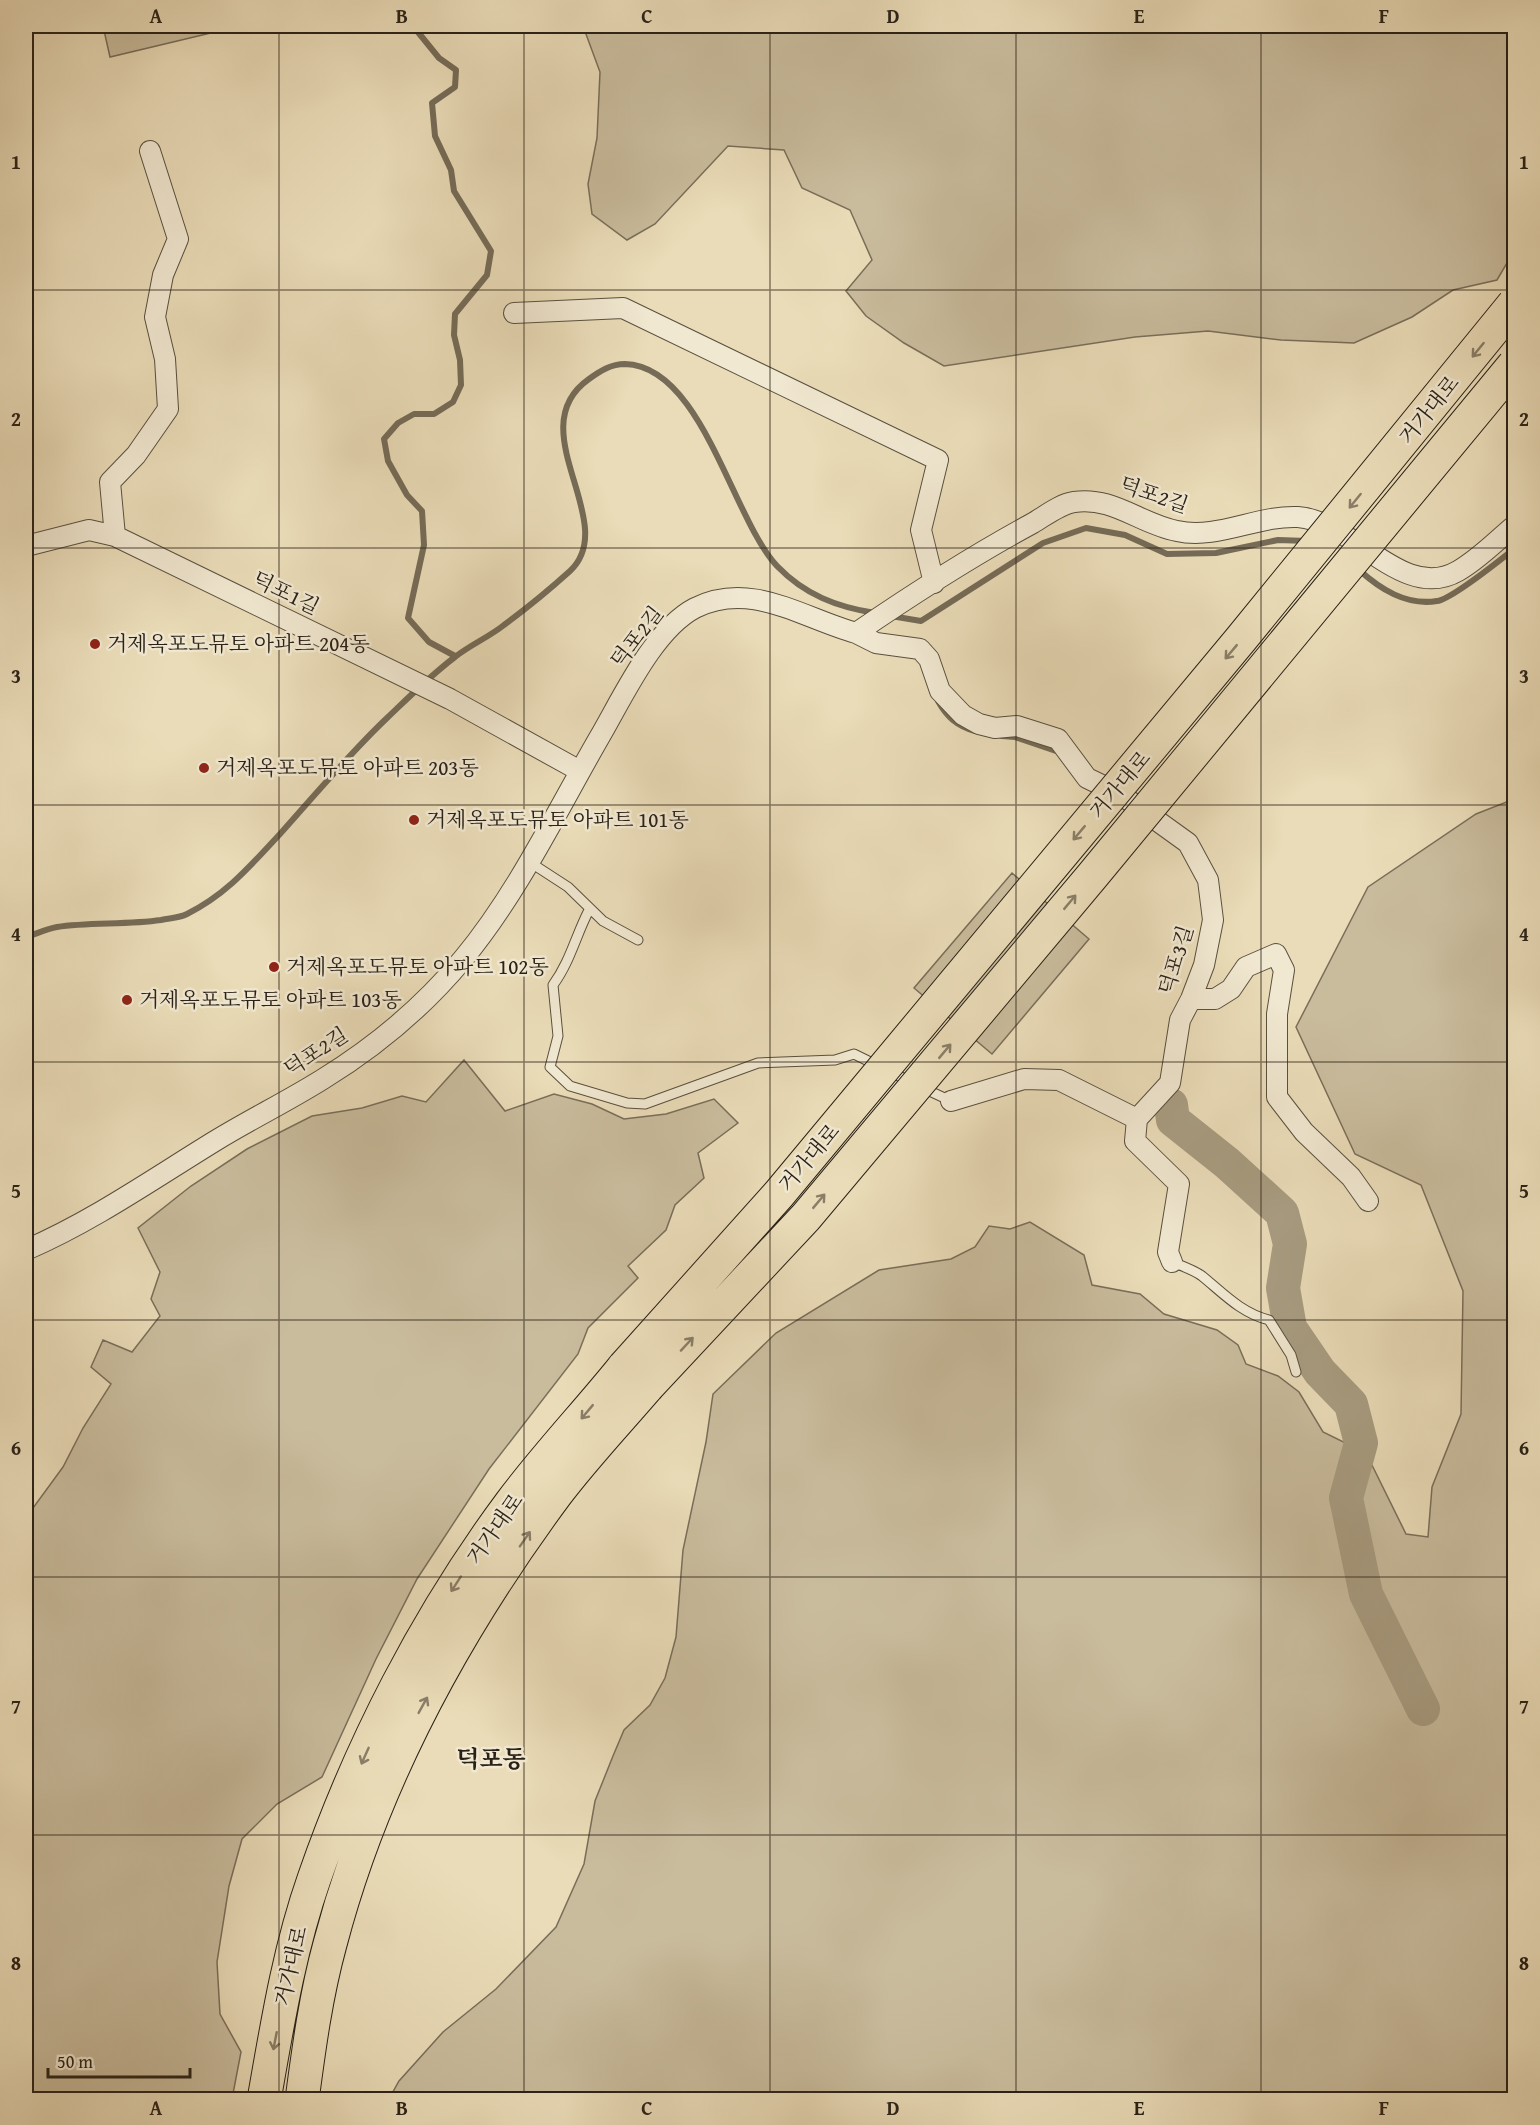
<svg xmlns="http://www.w3.org/2000/svg" width="1540" height="2125" font-family="'Gentium Book Plus','Noto Serif KR',serif">
<rect width="100%" height="100%" fill="#eadcb8"/>
<filter id="stains"><feTurbulence type="fractalNoise" baseFrequency=".00333" numOctaves="4"/><feColorMatrix values="0 0 0 0 .2 0 0 0 0 .09 0 0 0 0 .02 0 0 0 .5 -.17"/></filter>
<radialGradient id="worn" r=".72"><stop offset=".6" stop-color="#630" stop-opacity="0"/><stop offset="1" stop-color="#630" stop-opacity=".3"/></radialGradient>
<path fill="#c9bc9d" stroke="#796e5a" stroke-width="1.5" d="M103 26H240L110 57Z
M583 26H1514V251L1497 280 1453 290 1412 317 1354 343 1281 340 1208 331 1135 337 944 366 904 343 866 316 846 291 872 260 850 210 802 188 784 150 728 146 655 224 627 240 592 214 588 184 597 138 600 72Z
M1514 799V2099H389L399 2081 443 2032 496 1989 556 1927 584 1864 595 1801 613 1756 624 1730 650 1705 665 1678 676 1637 683 1550 706 1442 713 1394 776 1333 879 1270 951 1259 975 1247 989 1226 1010 1229 1030 1222 1084 1255 1092 1285 1140 1294 1164 1314 1217 1330 1238 1345 1246 1364 1278 1376 1299 1392 1323 1432 1366 1453 1406 1534 1428 1537 1432 1487 1461 1414 1463 1291 1421 1185 1355 1154 1296 1027 1368 887 1476 814Z
M1012 873 1089 939 992 1054 914 988Z
M464 1060 505 1111 554 1094 592 1104 624 1119 666 1114 714 1099 738 1123 698 1153 704 1178 675 1205 666 1230 628 1266 638 1278 588 1328 578 1354 489 1469 417 1579 376 1659 322 1777 277 1804 242 1839 229 1886 217 1962 220 2014 241 2052 232 2099 154 2100V2097C111 2095 69 2100 26 2099V1539L33 1508 63 1467 83 1428 111 1384 91 1367 103 1340 132 1352 160 1316 151 1299 160 1272 138 1228 191 1186 247 1149 312 1116 362 1108 402 1096 426 1102Z"/>
<g fill="none" stroke-linecap="round" stroke-linejoin="round">
<path stroke="#756b57" stroke-width="6" d="M413 26 439 58 456 70 455 87 432 103 435 136 451 170 454 191 491 251 487 275 455 314 454 335 460 360 461 385 453 402 434 414H414L398 423 384 439 388 461 407 495 422 511 424 545 408 618 429 642 455 656
M1358 569C1380 589 1406 606 1437 601 1452 599 1500 560 1514 549
M891 616 921 621 1043 543 1086 528 1125 535 1167 554 1216 553 1278 540 1308 541
M938 701C947 717 957 726 975 731
M1002 736 1015 737 1056 751
M26 937C36 934 46 929 57 927 89 922 126 925 161 920 170 918 179 918 187 914 227 894 250 866 280 834 315 795 349 754 387 718 408 698 431 675 455 657 470 645 489 637 504 625 527 608 549 590 570 571 622 522 518 429 589 379 600 371 611 364 625 364 702 366 732 518 777 566 805 595 837 607 875 613"/>
<path stroke="#a89c81" stroke-width="34" d="M1171 1105 1173 1120 1227 1163 1282 1213 1290 1244 1283 1288 1290 1328 1320 1372 1351 1404 1361 1443 1346 1498 1366 1594 1423 1709"/>
<g stroke="#59503f" stroke-width="11">
<path id="lane" d="M528 861 568 887 603 921 638 940
M589 910C576 935 570 962 553 985L558 1036 550 1067 570 1086 627 1103 645 1104 758 1063 835 1060 854 1054 911 1082
M923 1088 951 1101
M1172 1262C1182 1266 1194 1270 1202 1276 1223 1293 1241 1313 1269 1320L1291 1355 1296 1372"/>
</g>
<g stroke="#59503f" stroke-width="22">
<path id="street" d="M514 313 623 308 938 460 921 530 934 583
M115 536 110 482 136 455 168 409 165 359 155 317 163 275 178 239 150 151
M26 546 89 530 115 536 450 699 580 771
M856 633 876 643 920 649 929 659 940 691 963 715 979 724 995 728 1017 726 1058 739 1087 778 1120 794 1188 843 1208 880 1213 920 1204 965 1191 999 1180 1020 1170 1083 1137 1119 1135 1141 1179 1184 1168 1252 1172 1262
M1191 999H1215L1231 989 1246 967 1276 954 1284 970 1277 1014V1097L1304 1132 1351 1177 1368 1201
M951 1101 1024 1079 1059 1080 1137 1119
M26 1250C93 1221 153 1179 215 1141 251 1119 288 1101 323 1079 375 1047 424 1006 463 959 517 894 557 811 599 738 622 699 653 630 695 608 751 580 802 618 856 633 913 594 972 556 1033 523 1045 516 1060 504 1074 502 1113 496 1140 524 1177 531 1217 540 1258 515 1298 517 1353 521 1403 603 1458 571 1479 559 1496 541 1514 526"/>
</g>
<g stroke="#292117" stroke-width="35">
<path id="highway" d="M264 2100C277 2026 289 1950 314 1879 360 1746 427 1616 511 1503 546 1456 587 1413 624 1367
M302 2100C309 2047 316 1995 330 1944 373 1780 456 1629 556 1494 584 1457 617 1422 647 1387"/>
</g>
<use href="#lane" stroke="#f1e8d1" stroke-width="9"/>
<use href="#street" stroke="#f1e8d1" stroke-width="20"/>
<use href="#highway" stroke="#eadcb8" stroke-width="33"/>
<g stroke="#292117" stroke-width="35" stroke-linecap="butt">
<path id="highway-bridge" d="M624 1367 779 1194 1241 639 1514 304
M647 1387 806 1217 1093 875 1514 365"/>
</g>
<use href="#highway-bridge" stroke="#eadcb8" stroke-width="33"/>
</g>
<defs><path id="oneway-shaft" d="M-6 0H5M1.5-3L5.5 0L1.5 3" fill="none" stroke-width="1.6" stroke-linecap="round" stroke-linejoin="round" transform="scale(1.5)"/></defs>
<g stroke="#8a7e68">
<use href="#oneway-shaft" transform="translate(1478 350) rotate(129)"/>
<use href="#oneway-shaft" transform="translate(1355 501) rotate(129)"/>
<use href="#oneway-shaft" transform="translate(1231 652) rotate(130)"/>
<use href="#oneway-shaft" transform="translate(1079 833) rotate(130)"/>
<use href="#oneway-shaft" transform="translate(1070 902) rotate(-50)"/>
<use href="#oneway-shaft" transform="translate(945 1051) rotate(-50)"/>
<use href="#oneway-shaft" transform="translate(819 1201) rotate(-50)"/>
<use href="#oneway-shaft" transform="translate(687 1344) rotate(-47)"/>
<use href="#oneway-shaft" transform="translate(587 1412) rotate(130)"/>
<use href="#oneway-shaft" transform="translate(525 1539) rotate(-55)"/>
<use href="#oneway-shaft" transform="translate(456 1584) rotate(123)"/>
<use href="#oneway-shaft" transform="translate(423 1705) rotate(-61)"/>
<use href="#oneway-shaft" transform="translate(365 1756) rotate(114)"/>
<use href="#oneway-shaft" transform="translate(275 2041) rotate(101)"/>
</g>
<path fill="none" stroke="#292117" stroke-width="1.5" stroke-opacity="0.55" d="M279 26V2100M524 26V2100M770 26V2100M1016 26V2100M1261 26V2100M26 290H1514M26 548H1514M26 805H1514M26 1062H1514M26 1320H1514M26 1577H1514M26 1835H1514"/>
<g fill="#8f2418" stroke="#f1e8d1" stroke-width="2">
<circle cx="95" cy="644" r="6"/>
<circle cx="204" cy="768" r="6"/>
<circle cx="414" cy="820" r="6"/>
<circle cx="274" cy="967" r="6"/>
<circle cx="127" cy="1000" r="6"/>
</g>
<g text-anchor="middle" stroke-width="5" stroke-linejoin="round" paint-order="stroke">
<g font-size="21" fill="#292117" stroke="#f1e8d1">
<text transform="translate(1429 410) rotate(-51)" y="7">거가대로</text>
<text transform="translate(1154 495) rotate(19)" y="7">덕포2길</text>
<text transform="translate(286 593) rotate(26)" y="7">덕포1길</text>
<text transform="translate(637 637) rotate(-52)" y="7">덕포2길</text>
<text transform="translate(1120 785) rotate(-50)" y="7">거가대로</text>
<text transform="translate(1176 960) rotate(-73)" y="7">덕포3길</text>
<text transform="translate(316 1052) rotate(-33)" y="7">덕포2길</text>
<text transform="translate(809 1158) rotate(-50)" y="7">거가대로</text>
<text transform="translate(495 1529) rotate(-55)" y="7">거가대로</text>
<text transform="translate(291 1966) rotate(-77)" y="7">거가대로</text>
</g>
<g font-size="21" fill="#292117" stroke="#f1e8d1" text-anchor="start">
<text x="107" y="651">거제옥포도뮤토 아파트 204동</text>
<text x="216" y="775">거제옥포도뮤토 아파트 203동</text>
<text x="426" y="827">거제옥포도뮤토 아파트 101동</text>
<text x="286" y="974">거제옥포도뮤토 아파트 102동</text>
<text x="139" y="1007">거제옥포도뮤토 아파트 103동</text>
</g>
<g font-size="24" font-weight="bold" fill="#292117" stroke="#f1e8d1">
<text x="491" y="1767">덕포동</text>
</g>
</g>
<rect width="1540" height="2125" fill="none" stroke="#eadcb8" stroke-width="66"/>
<path d="M48 2068v9h142v-9" fill="none" stroke="#292117" stroke-width="3"/>
<text x="57" y="2068" font-size="18" fill="#292117" stroke="#f1e8d1" stroke-width="4.5" paint-order="stroke">50 m</text>
<rect x="33" y="33" width="1474" height="2059" fill="none" stroke="#292117" stroke-width="2"/>
<g font-size="20" text-anchor="middle" font-weight="bold" fill="#292117">
<text x="156" y="23">A</text>
<text x="402" y="23">B</text>
<text x="647" y="23">C</text>
<text x="893" y="23">D</text>
<text x="1139" y="23">E</text>
<text x="1384" y="23">F</text>
<text x="16" y="169">1</text>
<text x="1524" y="169">1</text>
<text x="16" y="426">2</text>
<text x="1524" y="426">2</text>
<text x="16" y="683">3</text>
<text x="1524" y="683">3</text>
<text x="16" y="941">4</text>
<text x="1524" y="941">4</text>
<text x="16" y="1198">5</text>
<text x="1524" y="1198">5</text>
<text x="16" y="1455">6</text>
<text x="1524" y="1455">6</text>
<text x="16" y="1713">7</text>
<text x="1524" y="1713">7</text>
<text x="16" y="1970">8</text>
<text x="1524" y="1970">8</text>
<text x="156" y="2115">A</text>
<text x="402" y="2115">B</text>
<text x="647" y="2115">C</text>
<text x="893" y="2115">D</text>
<text x="1139" y="2115">E</text>
<text x="1384" y="2115">F</text>
</g>
<rect width="100%" height="100%" filter="url(#stains)"/>
<rect width="100%" height="100%" fill="url(#worn)"/>
</svg>
